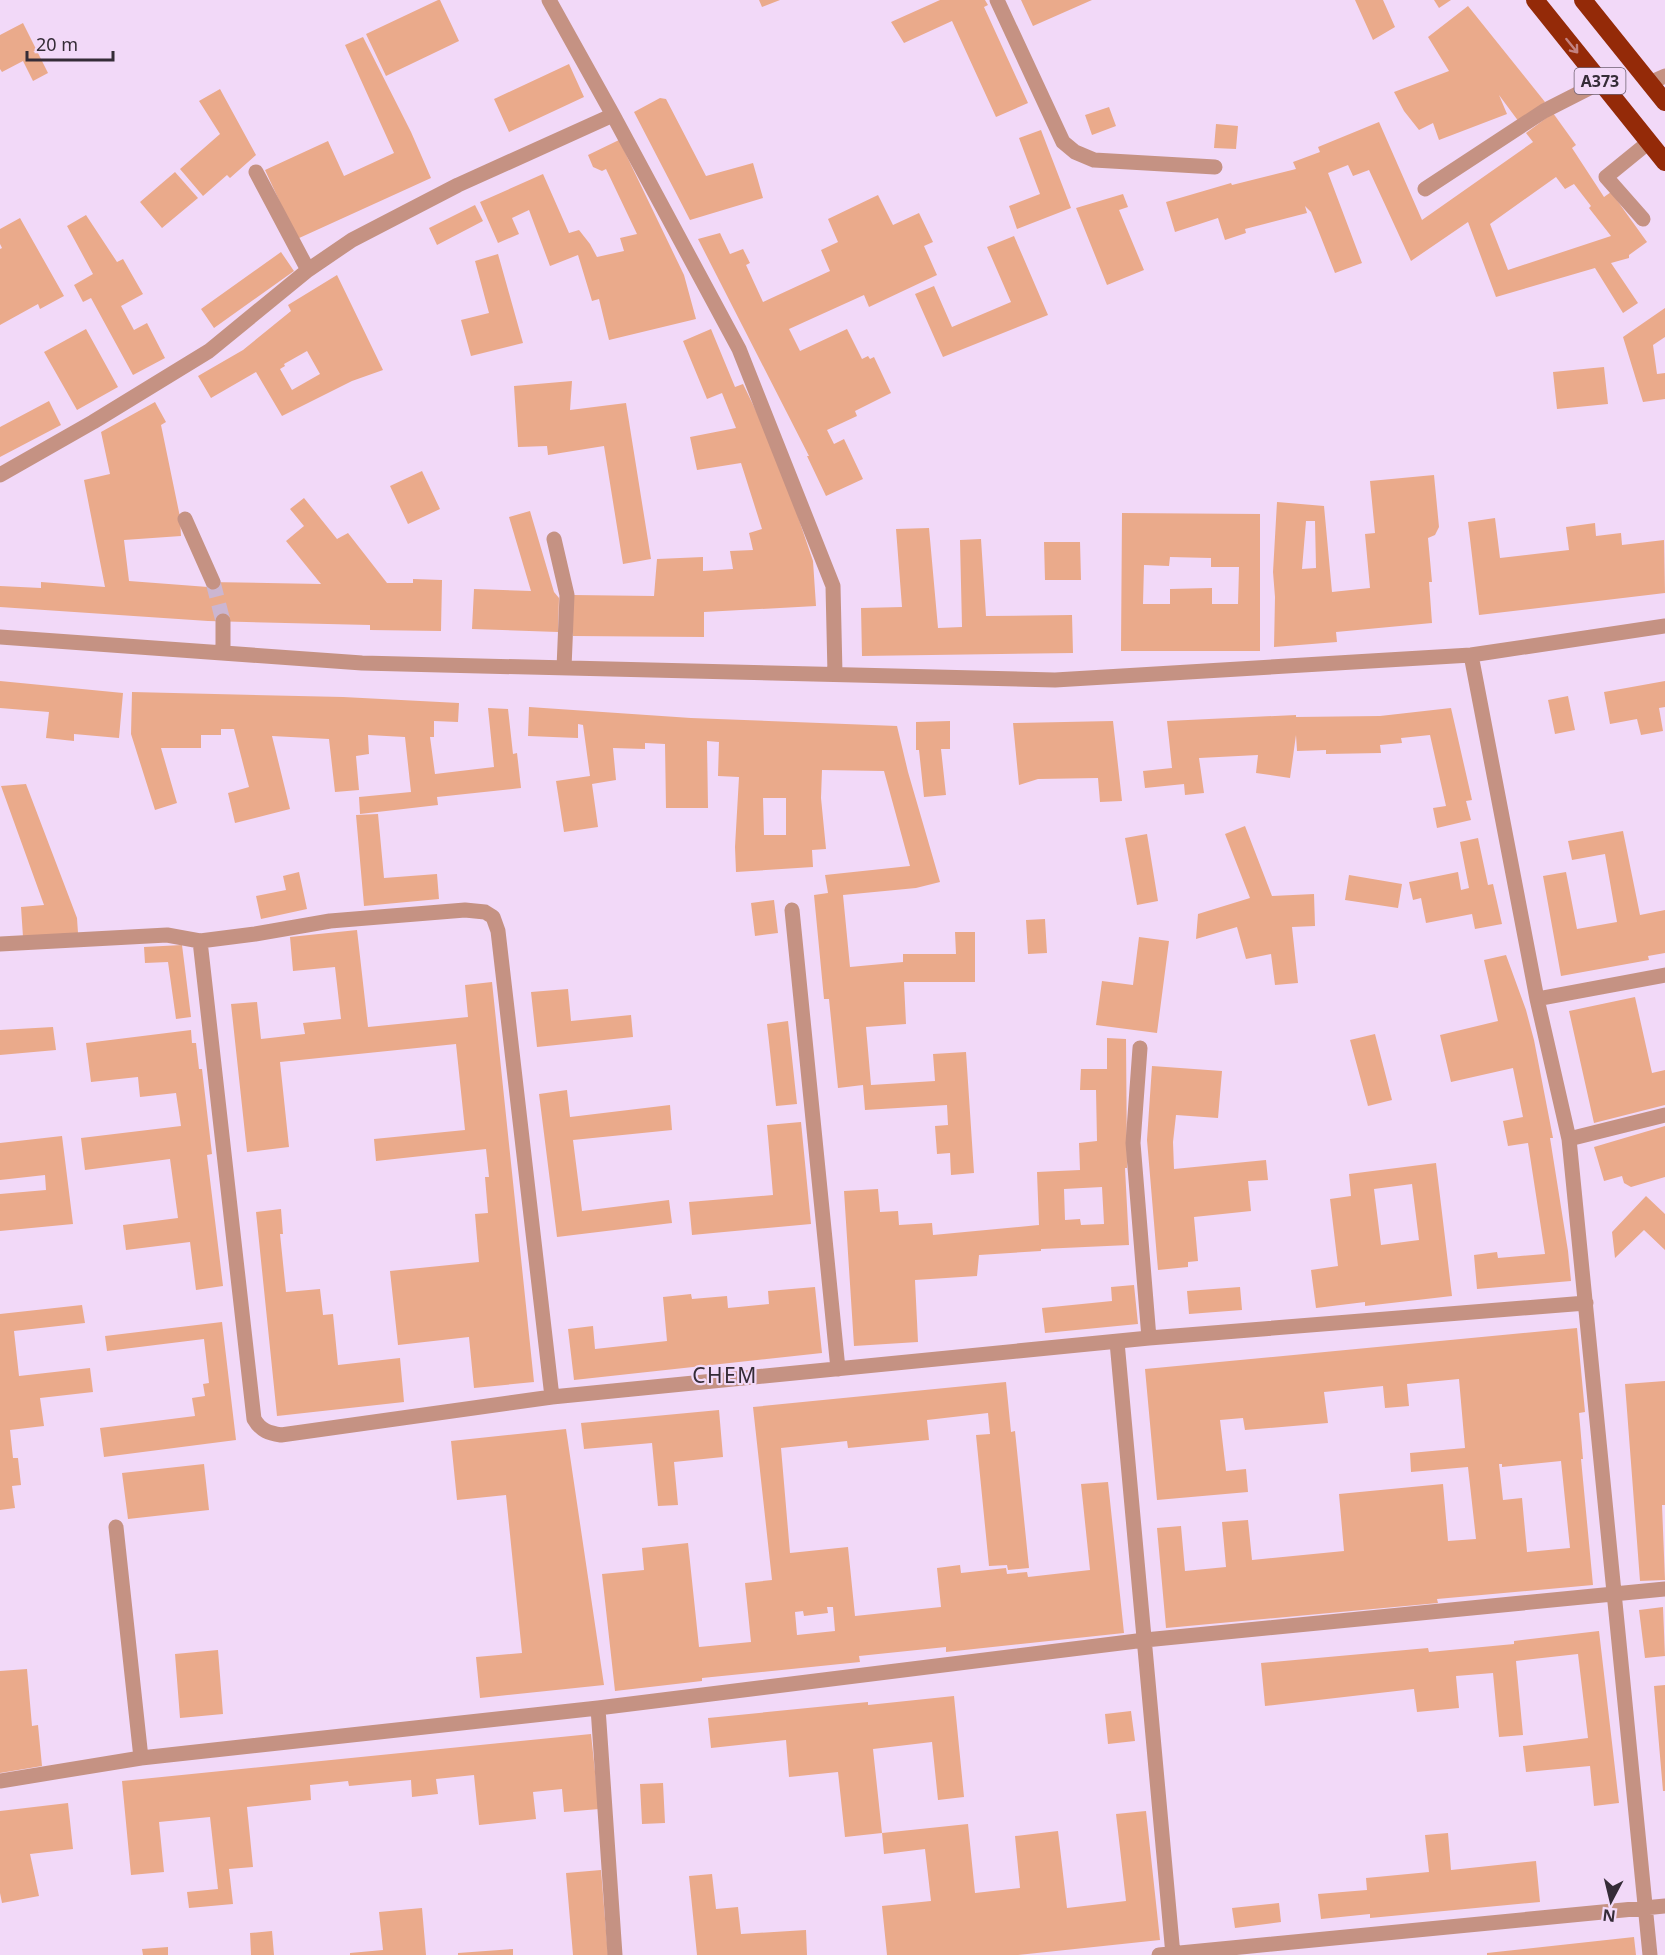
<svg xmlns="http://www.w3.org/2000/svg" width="1665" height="1955" font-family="'Noto Sans',sans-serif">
<rect width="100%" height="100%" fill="#f2d9f8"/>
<path fill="#eaaa8b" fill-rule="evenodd" d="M438 0H440L459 41 386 76 366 34Z
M759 0H780L762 7Z
M940 0H985L988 5 984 7 1028 103 996 117 952 21 904 43 891 22Z
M1021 0H1092L1033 26Z
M1355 0H1383L1395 27 1373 40Z
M1434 0H1451L1439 8Z
M1468 6 1545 102 1519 122 1499 95 1507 114 1439 140 1433 123 1419 130 1404 111 1394 92 1449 71 1428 37Z
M23 23 48 73 33 81 23 61 2 72 0 69V35Z
M363 37 411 132 431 178 297 239 265 170 328 141 344 176 394 153 345 45Z
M569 64 584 97 509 132 494 99Z
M220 89 256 155 230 178 227 175 203 196 180 169 220 134 199 101Z
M660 98 666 99 706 176 753 163 763 198 690 220 634 112Z
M1109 107 1116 126 1092 135 1085 115Z
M1553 113 1576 145 1572 148 1604 197 1611 192 1647 242 1629 255V258L1611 263 1638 303 1623 313 1595 268 1496 297 1468 222 1411 261 1369 170 1353 176 1348 165 1328 173 1362 263 1335 273 1311 212 1305 206 1307 213 1245 229 1246 233 1225 240 1218 218 1175 232 1166 202 1231 183 1232 185 1296 169 1293 162 1320 152 1318 147 1379 122 1422 220 1533 142 1526 133ZM1556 177 1565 189 1574 184 1591 206 1589 208 1611 236 1508 270 1490 224Z
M1216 124 1238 126 1236 149 1214 148Z
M1041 130 1071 208 1017 229 1009 206 1040 194 1019 138Z
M619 140 684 275 696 319 609 340 599 299 592 301 578 255 550 266 529 210 512 218 519 234 498 243 480 202 543 174 569 233 579 230 590 244 597 257 624 251 620 238 637 234 606 169 602 171 593 167 588 155Z
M175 172 198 198 162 228 140 202Z
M1123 194 1128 207 1119 210 1144 270 1107 285 1076 208Z
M878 195 893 225 919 213 933 242 924 246 937 275 869 307 864 295 789 329 800 351 847 329 862 359 868 356 870 359 874 357 891 393 855 411 857 416 827 430 834 444 844 439 863 479 826 496 807 456H809L698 239 720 233 730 254 743 249 750 263 746 265 763 302 830 271 821 250 838 242 828 219Z
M475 205 483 221 437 245 429 228Z
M86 215 117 262 123 259 143 294 121 306 134 330 147 323 165 358 133 375 91 298 83 302 74 285 93 274 67 226Z
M20 218 64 296 40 309 38 304 0 325V249L2 248 0 244V229Z
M1014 236 1048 315 943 357 915 294 934 286 952 327 1011 302 987 247Z
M281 252 294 271 214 328 201 309Z
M498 254 523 343 471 356 461 320 489 313 475 261Z
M337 275 383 370 352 381 282 416 256 372 211 398 198 376 243 350 291 311 288 305ZM307 351 320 374 292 390 280 369 285 366 284 364Z
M1665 308V337L1653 345 1657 374 1665 373V399L1643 402 1623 337Z
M86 329 118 387 77 410 44 352Z
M711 329 735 387 743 384 776 452 813 561 816 606 704 612V637L573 636V595L654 596 657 559 703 557V571L733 569 730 551 753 550 749 533 762 529 741 463 697 470 690 437 736 428 722 393 707 399 683 341Z
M1604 367 1608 404 1557 409 1553 372Z
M572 381 570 410 626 403 651 559 623 564 604 446 548 455 547 446 518 447 514 386Z
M49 401 61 425 0 457V427Z
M155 402 166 422 161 425 180 517 181 536 124 540 129 581 208 587V582L321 584 286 541 304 526 290 509 304 498 337 539 348 533 387 583H413V579L442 580 441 631 370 630V625L208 621 0 607V586L41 588V582L105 587 84 480 110 474 101 432Z
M422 471 440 509 408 524 390 486Z
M1434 475 1439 527 1435 535 1428 538 1432 582H1429L1432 623 1336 632 1337 642 1274 647 1275 597 1273 572 1277 502 1324 506 1332 592 1370 588 1365 534 1375 533 1370 481ZM1306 521H1315L1316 568 1302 569Z
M530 511 554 592 559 598 558 632 472 629 474 589 531 591 509 517Z
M1122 513 1260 514V651H1121ZM1170 557 1211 558V567H1239L1238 604H1212V588L1170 589V604H1143L1144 565 1169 566Z
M1495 518 1500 558 1569 550 1566 527 1595 523 1596 536 1621 533 1622 545 1664 540 1665 593 1479 615 1468 522Z
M929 528 938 628 962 627 960 540 981 539 986 616 1072 615 1073 653 862 656 861 608 902 607 896 529Z
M1044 542H1080L1081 580H1045Z
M0 681 123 693 119 738 74 734V741L46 738 49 712 0 708Z
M1665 681V707L1659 708 1663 731 1641 735 1637 719 1610 724 1604 692Z
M132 692 343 697 459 703 458 722 434 721V737H430L435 774 494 767 488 708 508 709 513 754 517 753 521 788 437 797 438 805 360 814 359 797 411 792 405 737 368 735 369 754 356 756 359 790 335 792 329 739 272 736 290 809 235 823 228 793 249 787 234 729H221V735H201V748H161L177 803 155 810 131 734Z
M1568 696 1575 730 1555 734 1548 700Z
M529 707 691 718 897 726 908 772 940 882 916 888 843 895 850 967 903 962V954H956L955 932H975V982H904L906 1024 866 1027 871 1085 935 1081 933 1054 966 1052 974 1173 951 1175 950 1153 937 1154 935 1126 948 1125 947 1105 865 1110 863 1085 838 1088 829 999H824L814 895 828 893 825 875 910 866 884 771 822 770 821 798 826 849 812 850 813 867 736 872 735 847 739 777 718 776 719 742 707 741 708 808H666L665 744 645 743V749L613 748 616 780 592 784 598 827 564 832 556 781 590 776 583 725 578 724V738L528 736ZM763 798H786V835H764Z
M1451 708 1472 800 1466 801 1471 820 1437 828 1433 808 1446 806 1430 735 1401 738 1402 743 1380 745 1381 753 1326 754V750L1297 751 1296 735 1290 778 1256 773 1258 755 1199 758 1204 793 1185 795 1184 784 1145 788 1143 771 1172 768 1167 721 1296 715V717L1380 716Z
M950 721V749H941L946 795 924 797 919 750H916V722Z
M1113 721 1122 801 1100 802 1098 778 1038 779 1019 785 1013 723Z
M26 784 77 918 78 933 23 937 21 907 44 905 1 786Z
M378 814 384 878 437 874 439 899 364 906 356 815Z
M1245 826 1272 896 1314 894 1315 926 1292 927 1298 983 1275 985 1271 954 1246 959 1237 927 1196 939 1198 914 1250 898 1225 834Z
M1623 831 1640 915 1665 910V953L1648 956 1649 960 1561 976 1543 876 1566 872 1577 929 1617 922 1605 854 1572 860 1568 841Z
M1147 834 1158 901 1137 905 1125 838Z
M1478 838 1488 885 1493 884 1502 924 1475 929 1472 914 1426 923 1421 898 1413 900 1409 882 1458 872 1461 890 1469 888 1460 842Z
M299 872 307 909 261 919 256 896 286 890 283 876Z
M1349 875 1402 884 1398 908 1345 900Z
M774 900 778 933 755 936 751 903Z
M1045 919 1047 953 1028 954 1026 920Z
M357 930 368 1027 468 1017 465 985 492 982 534 1382 474 1388 469 1337 398 1345 390 1271 479 1262 475 1214 488 1213 485 1177H489L486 1149 376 1161 374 1139 465 1130 456 1044 280 1062 289 1147 247 1152 231 1004 257 1002 261 1039 305 1034 303 1023 341 1019 335 967 293 971 290 937Z
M1139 937 1169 941 1157 1033 1096 1025 1102 981 1133 985Z
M182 945 191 1017 176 1019 168 962 145 963 144 947Z
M1506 955 1526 1010 1534 1040 1553 1138H1550L1568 1251 1571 1281 1477 1289 1474 1255 1497 1252 1498 1258 1545 1254 1528 1143 1508 1146 1503 1121 1523 1117 1513 1068 1451 1082 1440 1035 1498 1021 1484 960Z
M568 989 571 1021 631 1015 633 1037 537 1047 531 992Z
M1635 997 1652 1073 1665 1070V1105L1594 1123 1569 1011Z
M788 1021 797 1104 776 1106 767 1024Z
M53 1027 56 1050 0 1055V1030Z
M191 1030 192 1043H196L199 1069H202L212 1154 207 1155 223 1286 196 1290 190 1242 126 1250 123 1225 178 1218 170 1159 85 1170 81 1138 181 1126 176 1093 140 1097 138 1077 91 1082 86 1043Z
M1375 1034 1392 1100 1368 1106 1350 1040Z
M1107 1038 1126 1039 1127 1168H1125L1129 1245 1041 1249V1251L979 1255 977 1276 915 1280 918 1342 854 1346 844 1191 878 1189 880 1212 898 1211 899 1225 932 1223 933 1235 1039 1225 1037 1172 1080 1170 1079 1143 1097 1141 1096 1090H1080L1081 1069H1107ZM1102 1187 1104 1224 1081 1225 1080 1219 1065 1220 1064 1189Z
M1152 1066 1222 1071 1218 1118 1176 1115 1173 1142 1174 1169 1266 1160 1268 1180 1248 1181 1251 1211 1194 1217 1198 1261 1188 1262V1267L1158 1270 1147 1140Z
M567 1090 570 1117 670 1105 672 1130 573 1140 582 1211 669 1200 672 1223 557 1237 539 1094Z
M801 1122 811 1224 692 1235 689 1202 773 1195 767 1125Z
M1665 1126V1177L1631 1187 1624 1183 1622 1176 1604 1181 1594 1147Z
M62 1136 73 1224 0 1231V1194L46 1190 45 1175 0 1180V1143Z
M1436 1163 1452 1296 1365 1306V1302L1316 1308 1311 1270 1338 1266 1330 1199 1351 1196 1349 1174ZM1412 1184 1419 1240 1381 1245 1374 1189Z
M1646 1196 1665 1214V1250L1644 1230 1615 1258 1612 1232Z
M281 1209 283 1234H280L286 1292 320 1289 323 1315 333 1314 338 1365 400 1358 404 1402 277 1416 256 1212Z
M1134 1285 1138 1324 1045 1333 1042 1308 1112 1301 1111 1287Z
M815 1287 822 1353 574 1380 568 1329 593 1326 595 1349 667 1341 663 1297 691 1294 692 1299 727 1296 728 1308 769 1304 768 1291Z
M1240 1287 1242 1310 1189 1314 1187 1291Z
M82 1305 85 1323 14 1331 19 1376 90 1368 93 1392 40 1398 44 1426 10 1430 13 1458H18L21 1485 12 1486 15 1508 0 1510V1314Z
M222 1322 236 1440 104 1457 100 1428 195 1416 192 1398 205 1396 203 1384 209 1383 204 1339 107 1351 105 1336Z
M1577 1328 1585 1412 1579 1413 1583 1459H1581L1593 1585 1437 1599 1438 1603 1166 1628 1157 1528 1181 1526 1185 1571 1226 1567 1222 1522 1248 1520 1252 1560 1344 1551 1339 1494 1443 1484 1448 1541 1476 1539 1468 1467 1411 1472 1410 1453 1465 1448 1459 1379 1407 1384 1409 1406 1385 1408 1383 1386 1324 1392 1328 1423 1245 1430 1243 1418 1220 1420 1226 1471 1246 1469 1248 1492 1157 1500 1145 1369ZM1561 1461 1570 1548 1527 1552 1522 1498 1503 1500 1499 1464H1502V1467Z
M1665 1381V1505H1662L1665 1580 1640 1581 1625 1384Z
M1006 1382 1011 1432 1015 1431 1029 1568 1008 1570 1007 1565 989 1566 976 1435 990 1434 988 1413 927 1420 929 1440 848 1448 847 1441 781 1448 790 1553 848 1547 855 1616 941 1607 937 1568 960 1565 961 1573 1006 1568 1007 1574 1027 1572 1028 1577 1090 1570 1081 1484 1108 1482 1124 1633 946 1652V1647L859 1656 860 1662 702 1678V1681L615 1691 602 1574 644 1570 642 1548 688 1543 699 1647 751 1642 745 1583 772 1580 753 1407ZM827 1607H833L835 1631 797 1635 795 1612 803 1611 804 1616 828 1613Z
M719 1410 723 1457 674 1462 678 1505 658 1506 652 1443 584 1449 581 1423Z
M566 1429 604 1685 480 1698 476 1657 522 1653 506 1495 457 1500 451 1441Z
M204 1464 209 1510 128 1519 122 1473Z
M1663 1607 1665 1656 1645 1658 1639 1610Z
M1599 1631 1619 1803 1594 1806 1590 1766 1526 1772 1523 1746 1588 1738 1578 1654 1516 1661 1523 1735 1499 1737 1493 1673 1456 1676 1459 1708 1417 1712 1414 1689 1265 1706 1261 1663 1428 1648 1429 1652 1514 1644V1641Z
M218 1650 223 1714 180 1718 175 1654Z
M27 1669 32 1726 38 1725 42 1766 0 1773V1671Z
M1665 1685V1791H1663L1654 1686Z
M954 1696 964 1797 938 1800 932 1742 873 1749 882 1833 968 1824 975 1893 1020 1888 1015 1836 1058 1831 1067 1908 1126 1901 1116 1814 1146 1811 1160 1940 1018 1955H887L882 1906 931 1901 925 1849 884 1854 882 1833 845 1837 838 1772 789 1777 786 1740 711 1748 708 1718 868 1702V1705Z
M1131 1711 1135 1741 1108 1744 1105 1714Z
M591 1734 599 1809 564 1812 562 1789 533 1792 536 1819 479 1825 474 1775 436 1779 438 1794 412 1797 411 1780 349 1786 348 1781 310 1785 311 1800 247 1807 253 1867 229 1869 233 1904 189 1908 187 1892 218 1889 210 1817 159 1822 164 1872 131 1875 122 1781Z
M663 1783 665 1823 642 1824 640 1784Z
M68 1803 73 1849 30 1854 39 1896 2 1903 0 1893V1811Z
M1448 1833 1451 1870 1536 1861 1540 1902 1370 1918V1914L1321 1919 1318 1894 1367 1890 1366 1878 1429 1872 1425 1835Z
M601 1870 608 1955H573L566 1873Z
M712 1874 716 1909 738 1907 741 1934 806 1930 807 1955H697L689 1876Z
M1279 1903 1281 1922 1235 1928 1232 1908Z
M422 1908 426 1955H350V1953L383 1950 379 1912Z
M272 1931 274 1955H251L250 1933Z
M1634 1937 1636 1955H1487V1953Z
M168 1947V1955H143L142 1949Z
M513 1949V1955H458V1953Z"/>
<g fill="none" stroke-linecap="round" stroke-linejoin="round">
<path stroke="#ccb6d1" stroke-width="15" stroke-dasharray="15 8" stroke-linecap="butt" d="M213 582 223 621"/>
<path stroke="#c59283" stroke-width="15" d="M549 0 613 115 739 349 833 586 835 674
M997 0 1063 142 1075 152 1094 160 1215 167
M1649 83 1665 76
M256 172 308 270
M1425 189 1544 111 1601 82
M1643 219 1606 177 1649 142
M0 475 93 422 209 351 308 270 352 240 458 185 613 115
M185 519 213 582
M554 539 567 595 564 668
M223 621V653
M0 637 362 663 1055 680 1471 655 1665 626
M1471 655 1537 999 1569 1139 1650 1955
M792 910 838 1369
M200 941 254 1419C261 1431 269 1433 281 1435L552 1397 1149 1338 1586 1303
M0 944 167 935 200 941 255 934 330 921 465 910 485 912 493 917 498 931 552 1397
M1537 999 1665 975
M1140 1048 1133 1143 1149 1338
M1569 1139 1665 1115
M1117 1342 1173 1955
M116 1527 141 1758
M598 1708 615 1955
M0 1781 141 1758 598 1708 1145 1640 1665 1589
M1159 1955 1665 1906"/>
<path stroke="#942a08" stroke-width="18" d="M1535 0 1665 162
M1583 0 1665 102"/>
</g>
<defs><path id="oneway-shaft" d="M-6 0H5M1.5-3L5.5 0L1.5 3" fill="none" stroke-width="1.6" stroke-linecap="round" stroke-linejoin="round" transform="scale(1.5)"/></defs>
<use stroke="#c38280" href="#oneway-shaft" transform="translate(1572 46) rotate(51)"/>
<g text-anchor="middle" stroke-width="4.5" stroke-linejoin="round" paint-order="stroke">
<rect fill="#f2d9f8" stroke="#6e6071" stroke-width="1.5" x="1574.5" y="68" width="51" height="26" rx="4.5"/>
<g font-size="16" font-weight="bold" fill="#352c37">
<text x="1600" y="87">A373</text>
</g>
<g font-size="21" letter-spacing="1.5" fill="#352c37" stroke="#f2d9f8">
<text x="725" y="1383">CHEM</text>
</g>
</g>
<g transform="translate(1611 1901) rotate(187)" stroke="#f2d9f8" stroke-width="4.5" paint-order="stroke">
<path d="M0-4.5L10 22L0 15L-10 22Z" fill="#352c37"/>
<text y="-9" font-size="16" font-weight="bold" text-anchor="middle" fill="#352c37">N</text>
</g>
<path d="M27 51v9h86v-9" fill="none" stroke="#352c37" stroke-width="3"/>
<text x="36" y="51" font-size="18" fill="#352c37" stroke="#f2d9f8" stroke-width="4.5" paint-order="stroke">20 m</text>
</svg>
